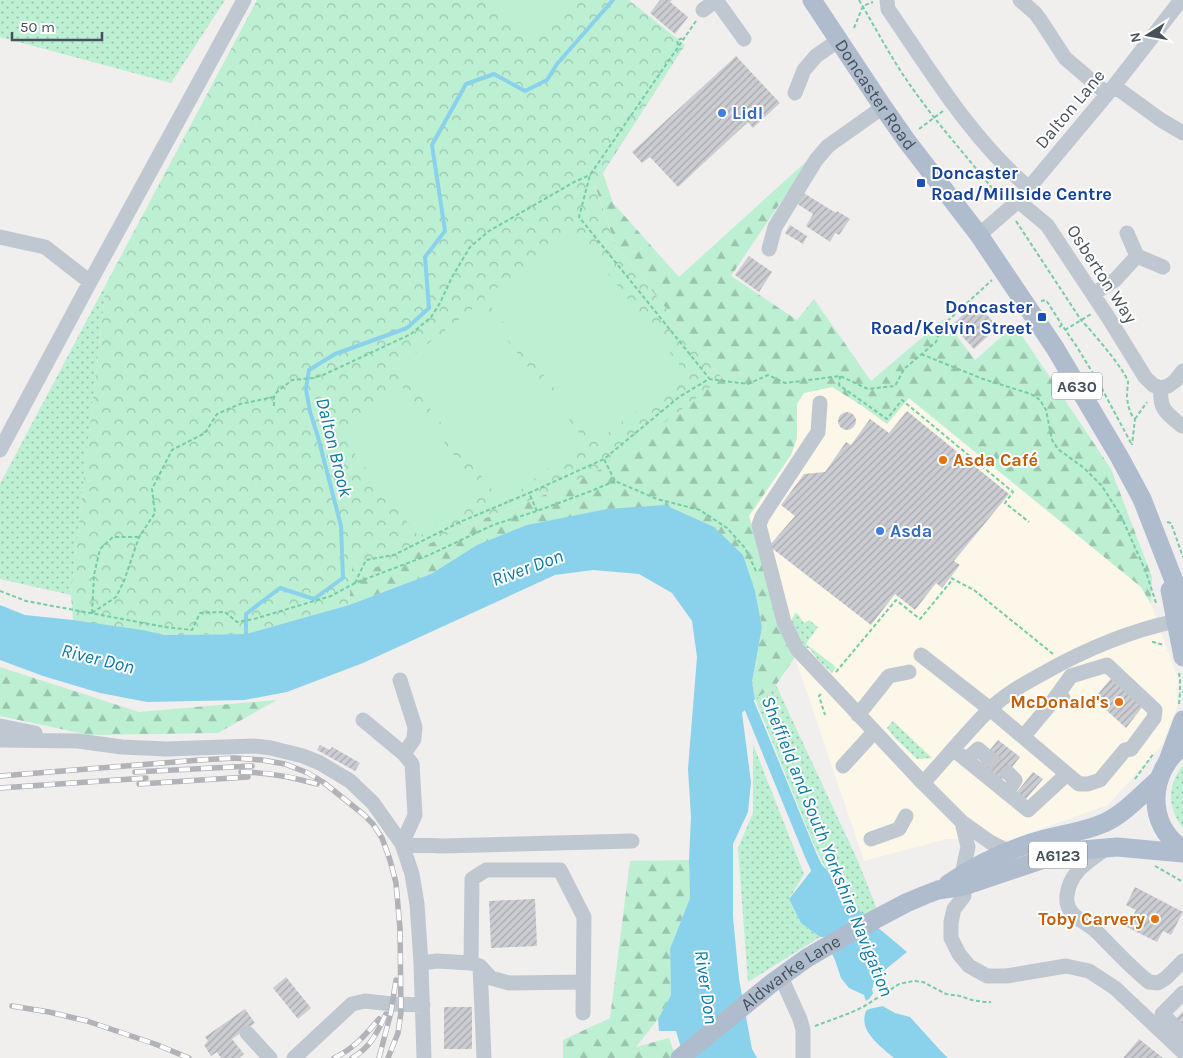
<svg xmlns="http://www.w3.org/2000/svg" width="1183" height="1058" font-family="Karla,sans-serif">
<defs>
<pattern id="grass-dots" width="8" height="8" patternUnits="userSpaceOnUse" patternTransform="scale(1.25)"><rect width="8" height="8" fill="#bdefd3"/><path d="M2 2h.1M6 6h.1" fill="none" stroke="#9bc4ae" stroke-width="1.8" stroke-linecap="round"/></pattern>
<pattern id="forest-firs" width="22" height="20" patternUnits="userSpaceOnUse" patternTransform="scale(1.25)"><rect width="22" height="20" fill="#bdefd3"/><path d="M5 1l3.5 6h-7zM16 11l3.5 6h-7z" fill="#9bc4ae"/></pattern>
<pattern id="park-crowns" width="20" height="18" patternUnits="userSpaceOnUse" patternTransform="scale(1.25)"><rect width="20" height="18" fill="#bdefd3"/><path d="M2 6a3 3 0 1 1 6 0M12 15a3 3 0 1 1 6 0" fill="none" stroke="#9bc4ae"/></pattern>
<pattern id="building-hatch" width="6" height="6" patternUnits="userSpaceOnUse" patternTransform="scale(1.25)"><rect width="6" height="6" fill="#cbcdd3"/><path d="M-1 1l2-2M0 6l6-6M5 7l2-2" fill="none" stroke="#a7a9ae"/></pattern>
</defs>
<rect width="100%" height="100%" fill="#f1eeee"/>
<path fill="#fcf7e8" d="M832 387 861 405 887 424 908 398 1141 587 1151 604 1178 679 1177 707 1162 745 1108 805 1010 840 947 839 864 861 795 657 780 628 749 516 791 455 797 438V404L804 393Z"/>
<path fill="url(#grass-dots)" d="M0 0H225L171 83 0 37Z
M106 284 71 595 0 579V484Z
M795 613 798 614 804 623 809 620 818 627 806 644 836 667 832 673 819 661 809 648H805L791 621Z
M776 685 857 859 879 914 863 915 826 869 816 850 755 699Z
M893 721 932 758 917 759 895 738 887 728Z
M753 744 804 874 789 899 801 923 820 937 748 982 738 848 753 813Z
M1183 765V828C1167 808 1167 785 1183 765Z"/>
<path fill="url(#forest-firs)" d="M811 157 731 276 797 320 814 299 871 381 944 319 975 360 1015 325 1111 469 1152 577 1151 604 1141 587 909 398 887 424 861 405 832 387 804 393 797 404V438L791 455 749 516 763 566 795 657 776 685 755 699 752 682 762 627 755 591 743 555 479 544 431 574 349 605 352 561 465 526 546 494 722 378 616 246 594 183 603 173 613 203 679 277Z
M0 667 139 712 277 700 218 733 89 735 0 716Z
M689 860 690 898 670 949 671 995 658 1019 636 1047 669 1038 676 1058H563V1040L610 1018 630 861Z"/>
<path fill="url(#park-crowns)" d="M257 0H629L685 45 603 173 594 184 616 246 722 378 608 466 546 494 465 526 395 561 367 570 353 561 349 605 246 634 165 635 73 620 71 595 106 284Z"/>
<path fill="#bdefd3" d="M496 0H578L529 43 493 2Z
M573 229 686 373 596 442 484 298Z
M479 304 584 439 503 504 398 367Z
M400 385 481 490 419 537 338 432Z"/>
<path fill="#8ad2ec" d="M665 505 714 527 743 555 755 591 762 627 752 682 755 699 742 713 751 782 748 812 733 844V917L739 979 752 1049 757 1058H684L676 1031H659L658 1019 671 995 670 949 690 898 689 860 691 817 688 769 697 657 692 621 672 593 639 574 593 570 555 575 363 663 287 692 244 700 147 702 100 693 43 676 0 660V605L25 615 73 620 142 630 165 635 246 634 349 605 431 574 477 545 527 525 607 509Z
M817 860 826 869 863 915 907 952 875 978 872 990 877 1003 895 1013 910 1017 939 1049 948 1058H894C879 1045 855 1029 868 1007L864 995 849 988 841 978 835 960 824 937H820L801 923 789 899 811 871 810 863Z"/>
<path fill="#f1eeee" d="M875 991 879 1001 881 1003 883 1006 869 1009 862 1013 865 1006 864 1002 869 999Z"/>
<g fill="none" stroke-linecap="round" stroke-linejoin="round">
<path stroke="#8ad2ec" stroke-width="4" d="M246 634V614L280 588 314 599 343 578 341 526 318 437 310 412 306 389 309 370 335 354 407 328 429 308 425 257 445 231 432 145 466 84 494 74 525 91 547 80 557 64 613 0"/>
<path stroke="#8ad2ec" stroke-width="12" d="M743 690 811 856 821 877"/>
</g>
<path fill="url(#building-hatch)" d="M660 0H672L670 2 688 17 675 34 650 13Z
M736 56 780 103 753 128 748 122 678 187 650 157 642 163 632 152Z
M802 192 836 213 837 211 850 219 839 235 835 233 830 242 806 226 813 214 796 203Z
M790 225 807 236 803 244 785 233Z
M749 256 772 272 759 292 735 275Z
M976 303 998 327 974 349 952 325Z
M907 411 1009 494 954 561 960 565 942 588 936 583 915 610 895 594 871 625 769 546 795 516 781 505 804 474 825 472 846 442 851 445 870 419 889 433Z
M838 421a9 9 0 1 1 18 0a9 9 0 1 1-18 0Z
M1113 676 1144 705 1126 728 1094 699Z
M998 740 1020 757 1002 780 980 762Z
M320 745 330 750 332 747 360 763 355 771 317 750Z
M1033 772 1043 779 1026 799 1017 792Z
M1135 887 1183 912 1171 935 1163 931 1157 942 1127 927 1136 910 1126 905Z
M535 899 537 946 491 948 489 901Z
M286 977 311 1008 298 1019 273 988Z
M444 1007H472V1049H444Z
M245 1009 255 1023 232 1039 244 1054 239 1058H221L217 1052 211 1056 204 1045 208 1041 205 1037Z
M1183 1011V1030L1174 1021Z
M1139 1039 1163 1058H1123Z"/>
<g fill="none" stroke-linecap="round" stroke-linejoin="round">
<path stroke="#c6c7ca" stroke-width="15" stroke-dasharray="15 8" stroke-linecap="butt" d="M985 755 1008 773"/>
<path stroke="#75cda6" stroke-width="2" stroke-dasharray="4 2.5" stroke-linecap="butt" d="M859 0C875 27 890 56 908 82 936 123 970 160 1001 199
M696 21 590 175 579 217 709 378
M854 28 863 6 873 2
M678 45 677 40 684 38
M919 129 943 111
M1016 221 1081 320C1090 329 1126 371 1128 382 1128 386 1127 390 1127 394 1127 401 1129 414 1135 419L1132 445
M1041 301 1046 300 1062 325
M1059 327 1062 325 1077 347 1100 385 1132 445
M1065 330 1091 314
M921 354 983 379 1031 394 1040 400 1046 410 1052 440 1058 449 1084 468 1102 486 1121 516 1146 572 1156 603
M840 376 839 385 887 419 902 400 1013 492 1005 503 1029 522
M274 406V397L277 392 292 380 313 378 323 375 411 334 431 317 440 303 452 277 470 247 489 231 574 182 590 175
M1135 419 1147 402
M537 511 529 493 604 459
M1167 522 1171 523 1183 557
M756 571 745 548 727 528 700 510 657 499 615 481 604 459 679 397 709 379 748 384 768 375 785 383 840 376 868 389 895 386 904 369 936 342 941 327 992 280
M951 578 974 590 1053 654
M355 583 366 560 394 555 460 522 529 493
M0 591 26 601 165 627 192 630 200 613 225 612 237 622 254 619 331 596 355 583 429 555 493 525 537 511 591 491 615 481
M92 613 116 597 124 581 139 537 155 513 152 489 172 450 205 433 217 414 240 404 274 397
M92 613 94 575 100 549 113 537H138
M1153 641V642L1164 645
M836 672 896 600 920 619 953 579
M1179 673 1180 680V693
M821 694 819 696 825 715
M1179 704 1180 693 1183 692
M1135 779 1154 753
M1155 866 1183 882
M815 1026 850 1013 863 1007 899 984 914 981 923 982 946 994 960 996 972 1000 984 1002H991"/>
<path stroke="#bfc8d1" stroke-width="15" d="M716 0 744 39
M887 0 888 9C930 70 971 139 1029 188
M1020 0 1035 13 1041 21 1065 58 1107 94
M703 10 716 0
M1114 86 1161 120 1183 133
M795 93 804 70 816 56 839 40
M1018 201 1047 225 1108 317 1145 377 1153 385 1161 388 1168 386 1175 381 1183 371
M1127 233 1137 256 1163 267
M979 235 1018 201 1114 86 1181 0
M0 237 45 247 90 282
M769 249 775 227 816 160 828 146 883 107
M1093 294 1115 280 1137 256
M1161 388C1159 409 1166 413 1182 426
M820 403 818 432 762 517 759 525 784 622 797 649 923 783 962 822
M0 450 90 282 244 0
M921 655 990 709 1079 784H1088L1100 780 1125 750 1131 749 1154 718 1155 710 1107 665 1071 676 1053 701
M400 680 415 727 414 739 404 754
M858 715 889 676 909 672
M363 720 404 754 412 764 415 815 402 844 442 846 632 841
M0 726 35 733
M1023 737 1053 701 1063 698
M0 740 78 741 122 747 166 749 254 746 271 748 303 756 320 763 350 781 373 803 402 844 412 874 417 904 421 963 424 1058
M953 749 1028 810 1067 774
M966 760 978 749 985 755
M843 766 874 732
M923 783C945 759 966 733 989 710 1005 694 1024 684 1042 674 1084 650 1129 631 1176 621
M1007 793 1015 780 1008 773
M871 839 899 829 906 816
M1107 848C1089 861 1070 871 1067 895 1066 902 1068 908 1072 913 1079 921 1089 924 1097 932 1114 949 1130 967 1149 982L1158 983 1166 978 1183 961
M962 874 968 847 962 822 990 842 1009 852
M964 886V896L954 909 951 922V938L959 954 969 966 987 976H1007L1066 966 1089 971 1115 988 1183 1052
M421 963 437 961 471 963 480 966 491 978 509 983 583 982
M471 963 472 879 486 870H560L584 917 583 1013
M480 966 484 1058
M781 977 800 1019 803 1030V1058
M1183 993 1162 1014 1183 1034
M247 1033 270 1058
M294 1058 352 1004 365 1001 392 1004 423 1005"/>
<g stroke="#aebccd" stroke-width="19">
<path id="s1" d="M812 0 883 107 906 140 979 235 1055 348 1120 458 1142 499 1183 604"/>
<path d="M1170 590 1183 657"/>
<path d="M1183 746C1149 771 1145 825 1183 849"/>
<path d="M1169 758 1183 720"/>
<path d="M948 884C977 864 1011 848 1045 839 1065 834 1086 831 1104 823 1123 815 1143 793 1158 780"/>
<path id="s2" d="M680 1058 772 983 807 958 855 930 906 903 925 895 938 890 964 886 1047 858 1071 851 1117 847 1183 853"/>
</g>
<g stroke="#b1b3b9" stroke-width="5.5">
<path id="rail" d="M135 772 252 766
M241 772C267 772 292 777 317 784
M0 776 200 760 234 758 262 760 285 764 308 773 323 782 363 814 373 824 382 838 390 860 396 883 400 929 401 1012 398 1033 388 1058
M139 784 248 777
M0 788 146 778
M12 1006 49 1012 87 1021 155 1044 189 1058
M334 1058C354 1049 365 1035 379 1019
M352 1058C371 1047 377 1033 386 1014
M379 1058 391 1012 396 980"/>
</g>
<use href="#rail" stroke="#fff" stroke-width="4" stroke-dasharray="11" stroke-linecap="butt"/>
</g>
<g fill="#3f7fe0" stroke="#fff" stroke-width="2">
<circle cx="722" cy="113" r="5"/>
<circle cx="880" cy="531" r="5"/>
</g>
<g fill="#1a4fb4" stroke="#fff" stroke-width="2">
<rect x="916" y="178" width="10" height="10" rx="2.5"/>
<rect x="1037" y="312" width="10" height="10" rx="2.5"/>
</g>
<g fill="#e8710a" stroke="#fff" stroke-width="2">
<circle cx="943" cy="460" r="5"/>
<circle cx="1119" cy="702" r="5"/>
<circle cx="1155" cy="919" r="5"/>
</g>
<g text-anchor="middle" stroke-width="4" stroke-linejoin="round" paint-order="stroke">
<g fill="#fff" stroke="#7e858d" stroke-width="1">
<rect x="1052" y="372.5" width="50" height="27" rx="4"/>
<rect x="1029" y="841.5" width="58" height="27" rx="4"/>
</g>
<g font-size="16" font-weight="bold" fill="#47515c">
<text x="1077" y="392">A630</text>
<text x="1058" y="861">A6123</text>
</g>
<g font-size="18" fill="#47515c" stroke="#fff">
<text dy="6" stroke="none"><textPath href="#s1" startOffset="114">Doncaster Road</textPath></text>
<text transform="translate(1070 109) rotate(-50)" y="6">Dalton Lane</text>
<text transform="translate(1102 274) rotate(57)" y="6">Osberton Way</text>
<text dy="6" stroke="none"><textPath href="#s2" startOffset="140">Aldwarke Lane</textPath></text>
</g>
<g font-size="18" font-weight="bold" fill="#366cbe" stroke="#fff" text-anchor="start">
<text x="732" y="119">Lidl</text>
<text x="890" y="537">Asda</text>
</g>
<g font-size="18" font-weight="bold" fill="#164399" stroke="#fff" text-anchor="start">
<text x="931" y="179">Doncaster<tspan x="931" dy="21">Road/Millside Centre</tspan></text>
<text x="1032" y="313" text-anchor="end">Doncaster<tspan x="1032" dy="21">Road/Kelvin Street</tspan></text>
</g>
<g font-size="18" font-weight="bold" fill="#c56008" stroke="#fff" text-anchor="end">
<text x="953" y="466" text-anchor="start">Asda Café</text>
<text x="1109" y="708">McDonald's</text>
<text x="1145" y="925">Toby Carvery</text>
</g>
<g font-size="19" font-style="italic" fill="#0c7aa1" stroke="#fff">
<text transform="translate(335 447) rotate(76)" y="7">Dalton Brook</text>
<text transform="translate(527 567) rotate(-20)" y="7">River Don</text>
<text transform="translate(98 658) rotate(14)" y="7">River Don</text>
<text transform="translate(828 846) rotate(68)" y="7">Sheffield and South Yorkshire Navigation</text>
<text transform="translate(707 987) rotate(82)" y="7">River Don</text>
</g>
</g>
<g transform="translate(1148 35) rotate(259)" stroke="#ffffff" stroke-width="4" paint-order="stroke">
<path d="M0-4L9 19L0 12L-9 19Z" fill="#47515c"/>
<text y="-8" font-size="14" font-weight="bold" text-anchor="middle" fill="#47515c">N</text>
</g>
<path d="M12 32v8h90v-8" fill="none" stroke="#47515c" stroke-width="2.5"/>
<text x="20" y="32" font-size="15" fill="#47515c" stroke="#ffffff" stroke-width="4" paint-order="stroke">50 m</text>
</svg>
